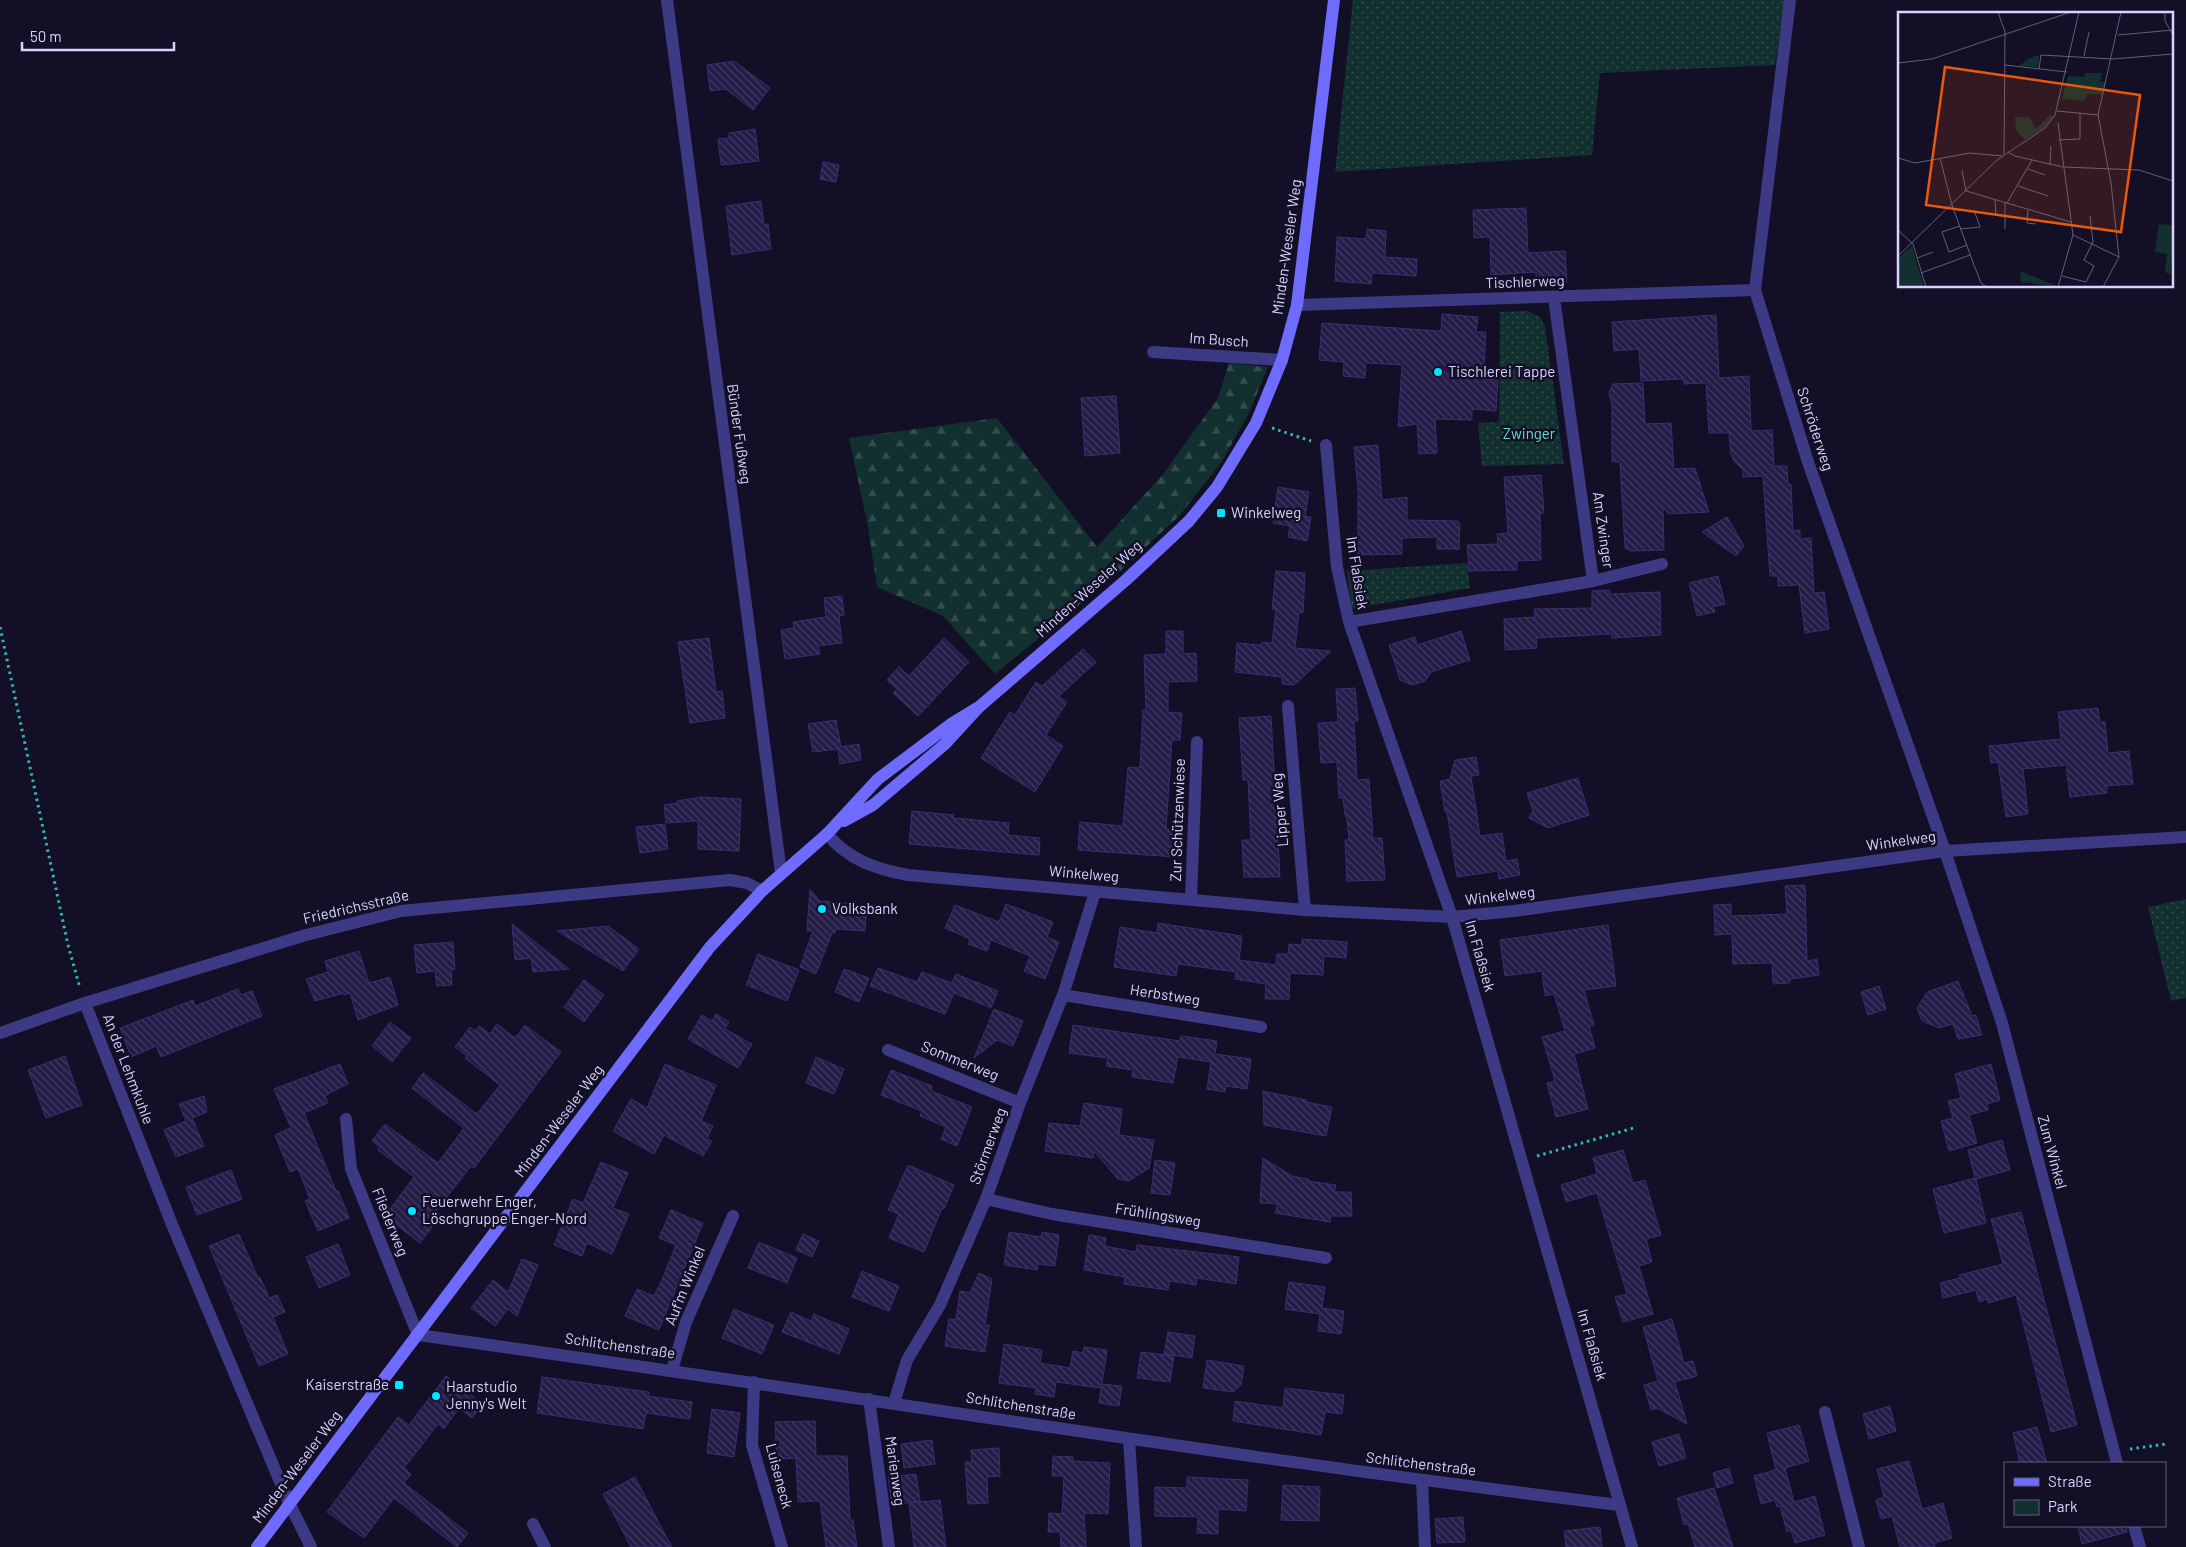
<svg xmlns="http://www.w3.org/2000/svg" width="2186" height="1547" font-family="Barlow,sans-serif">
<defs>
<pattern id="green-dots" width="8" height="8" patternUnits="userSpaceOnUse" patternTransform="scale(1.25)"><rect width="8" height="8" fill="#12302f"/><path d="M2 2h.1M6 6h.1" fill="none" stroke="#344d4e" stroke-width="1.8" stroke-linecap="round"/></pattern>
<pattern id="forest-firs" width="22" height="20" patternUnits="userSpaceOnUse" patternTransform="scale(1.25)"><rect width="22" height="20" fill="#12302f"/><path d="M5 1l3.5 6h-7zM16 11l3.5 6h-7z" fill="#344d4e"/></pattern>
<pattern id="building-back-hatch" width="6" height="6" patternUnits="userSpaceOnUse" patternTransform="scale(1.25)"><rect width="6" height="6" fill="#241b47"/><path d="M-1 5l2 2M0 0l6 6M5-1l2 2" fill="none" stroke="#433b63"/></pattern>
</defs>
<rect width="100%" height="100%" fill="#130f26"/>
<path fill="url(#green-dots)" d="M1353 0H1785L1775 65 1600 73 1592 155 1335 172Z
M1526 311 1539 316 1545 326 1564 464 1482 466 1478 423 1499 422 1500 312Z
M1467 563 1470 588 1351 609 1347 571Z
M2186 899V998L2171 1001 2148 907Z"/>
<path fill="url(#forest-firs)" d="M1229 363 1268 367 1248 415 1221 463 1179 516 1118 573 995 674 943 616 877 587 868 527 849 438 997 418 1097 547 1164 473 1218 398Z"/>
<path fill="url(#building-back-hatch)" stroke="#3b2d73" d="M734 61 770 88 753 110 726 89 710 91 707 65Z
M755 129 759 161 721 165 718 139 729 138V133Z
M823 162 839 165 836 182 820 179Z
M761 201 764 225 768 224 771 249 732 255 726 206Z
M1526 208 1528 253 1565 251 1567 282 1536 283V272L1491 275 1490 237 1474 238 1473 210Z
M1367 229 1386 231 1385 257 1417 259 1416 276 1372 273 1371 284 1335 281 1337 237 1366 239Z
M1442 314 1478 317 1476 332H1486L1483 379 1498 380 1496 411 1472 409V420L1435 419 1437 453 1419 454 1417 424 1398 427 1402 365 1366 363 1365 378 1343 376 1344 362 1319 360 1322 323 1441 331Z
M1716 315 1719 378 1749 376 1751 431 1772 430 1774 466H1787L1788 484H1791L1793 531 1800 530V539L1811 538 1814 593 1824 592 1829 629 1805 633 1799 585 1778 586V576H1770L1763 476 1743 477V470L1734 461 1731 455 1729 433H1709L1706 383 1684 384 1683 379 1641 381 1639 349 1614 351 1612 322Z
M1643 383 1645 424 1671 423 1674 469 1695 468 1709 512 1669 514 1663 508 1664 550 1631 551 1625 548 1620 462H1612V405L1609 393 1613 384Z
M1116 396 1120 453 1085 456 1081 398Z
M1378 445 1382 500 1407 497V520L1458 521V523H1460L1459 549H1437V537L1402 538V554L1358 555V489L1354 447Z
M1541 475 1544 513H1540L1541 560 1517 561V570L1469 571 1467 545 1498 544 1497 534 1508 533 1504 477Z
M1278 487 1309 492 1305 516 1311 517 1307 541 1288 537 1290 526 1273 523Z
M1727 517 1744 546 1736 556 1702 532Z
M1276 571 1305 573 1303 613 1299 612 1295 648 1331 651 1294 685 1282 684V677L1235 672 1237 643 1261 645 1262 642 1272 643 1276 610 1272 609Z
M1718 576 1725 604 1713 607 1715 612 1697 616 1689 583Z
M1609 590 1610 594 1660 592 1661 635 1612 638V634L1536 638 1537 648 1505 650 1504 619 1535 617 1534 609 1592 608V591Z
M842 596 844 615 839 616 842 643 818 646 820 654 785 659 781 630 794 628 793 622 826 617 824 598Z
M1166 631H1183V654L1196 653 1197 681 1168 682V712L1182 713 1180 740H1172L1166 829 1178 830 1175 857 1078 850 1080 822 1123 826 1128 767 1140 768 1143 710H1146L1144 655 1166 654Z
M1461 631 1470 660 1431 672 1425 681 1412 685 1400 680 1389 645 1415 637 1417 645Z
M709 638 716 692 722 691 725 718 690 723 678 642Z
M944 638 969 662 918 716 893 693 897 689 887 680 899 667 909 676Z
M1083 649 1096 662 1059 696 1067 702 1046 735 1063 746 1035 792 981 758 1010 712 1015 715 1036 682 1042 686Z
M1355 688 1358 721H1354L1357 780 1369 779 1373 838H1382L1385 880 1347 881 1345 840H1349L1347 819 1345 815 1343 798H1339L1337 762 1321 763 1318 723 1338 722 1336 689Z
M2098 708 2100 722H2105L2108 753 2129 751 2133 784 2107 786V793L2070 797 2066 765 2023 769 2028 814 2006 817 1998 762 1991 763 1989 746 2061 739 2058 712Z
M1271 716 1280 877H1244L1242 840H1251L1248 780H1243L1239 718Z
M836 720 841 747 859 744 861 760 840 764 838 749 813 752 808 724Z
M1476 757 1479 775 1471 776 1480 836 1502 833 1506 861 1517 859 1520 875 1499 879 1498 871 1457 877 1447 812H1445L1440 781 1450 779 1455 760Z
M1578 778 1589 815 1548 828 1529 818 1533 811 1527 793Z
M701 797 741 799 739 851 698 849V821L666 823 664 805 677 803V801Z
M912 811 954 815 953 818 1009 823 1008 835 1040 838 1039 855 909 844Z
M665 824 668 849 640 853 636 827Z
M1805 885 1807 961 1817 959 1819 975 1790 979V983L1773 984 1772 963 1733 964 1732 934 1715 935 1714 905 1731 904V916L1787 914 1785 886Z
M810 889 820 901 867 905 865 931 836 929 835 933H832L816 974 800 967 813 931H807Z
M1006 904 1053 922 1047 937 1059 942 1045 979 1024 971 1030 956 991 940 987 951 968 944 970 939 945 928 955 905 999 922Z
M1158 923 1242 936 1239 960 1276 965 1277 954H1288L1289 944 1302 945V939L1347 942 1346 958 1324 956 1323 975 1290 973 1289 999H1265L1266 984 1235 979 1236 972 1178 964 1176 976 1114 967 1120 927 1157 933Z
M512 924 554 957 569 969 533 972 531 958 515 960Z
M1608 925 1616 986 1584 990 1594 1025 1589 1026 1595 1048 1574 1054 1588 1109 1556 1117 1547 1083 1555 1081 1542 1037 1565 1031 1554 994 1545 996 1542 971 1505 976 1500 940Z
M608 926 639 949 623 971 557 931Z
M453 942 455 969 451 970 452 985 437 986 435 971 417 973 414 945Z
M359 951 369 983 390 977 398 1005 358 1020 350 993 344 995V993L315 1001 306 979 328 972 325 961Z
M758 954 799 970 787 1001 746 985Z
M878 968 917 982 922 972 952 983 956 974 998 991 991 1008 954 993 945 1014 870 986Z
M844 969 869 978 859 1002 835 992Z
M584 980 604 995 584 1022 564 1007Z
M1958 981 1972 1016 1976 1015 1982 1035 1958 1039 1953 1024 1939 1028 1922 1021 1917 1008 1927 992Z
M1879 986 1886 1009 1868 1015 1861 992Z
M238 989 241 995 252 991 262 1016 161 1057 156 1046 131 1057 120 1028 193 1000 195 1006Z
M994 1009 1023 1021 1013 1046 997 1040 974 1058Z
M716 1014 729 1022 725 1029 752 1044 738 1068 688 1039 702 1015 712 1021Z
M390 1022 411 1038 392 1062 372 1046Z
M497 1024 515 1038 525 1025 561 1052 474 1168 471 1166 436 1211 441 1215 420 1243 385 1216 414 1177 378 1150 380 1147 372 1141 385 1124 438 1163 464 1128 412 1088 423 1073 477 1114 500 1085 465 1058 467 1056 455 1047 470 1027 475 1031 479 1026 490 1034Z
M1073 1025 1180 1041 1181 1036 1217 1041 1215 1054 1251 1059 1247 1089 1226 1086 1225 1092 1207 1089 1211 1062 1178 1057 1173 1083 1132 1077 1133 1070 1106 1066 1108 1058 1069 1053Z
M65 1056 82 1105 46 1118 28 1070Z
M816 1057 844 1069 834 1094 806 1083Z
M340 1064 348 1084 329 1093V1094L325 1096 328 1103 304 1113 336 1191 338 1190 349 1218 318 1231 305 1201 310 1199 298 1169 290 1172 275 1135 291 1128 274 1089Z
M665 1064 716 1085 701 1121 713 1126 707 1139 712 1141 703 1156 664 1135 654 1154 613 1131 631 1099 647 1108Z
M1991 1064 2000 1100 1987 1104 1988 1110 1969 1115 1977 1143 1949 1151 1941 1121 1953 1118 1948 1101 1961 1098 1955 1074Z
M891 1070 932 1086 931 1091 972 1107 957 1146 941 1139 946 1127 920 1116 922 1111 881 1095Z
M1263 1091 1306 1100V1102L1332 1107 1326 1136 1264 1125Z
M204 1096 207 1112 192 1118 204 1146 176 1157 164 1130 186 1121 179 1104Z
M1084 1103 1122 1109 1119 1135 1154 1140 1149 1168 1129 1181 1118 1179 1094 1151 1093 1158 1045 1151 1049 1123 1080 1126Z
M2002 1140 2010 1170 1976 1179 1986 1223 1944 1233 1933 1189 1975 1178 1968 1150Z
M1623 1150 1633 1183 1645 1180 1661 1235 1646 1239 1652 1262 1639 1266 1653 1314 1623 1322 1615 1297 1627 1294 1597 1193 1566 1202 1561 1185 1597 1174 1593 1158Z
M1263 1158 1292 1176 1308 1179V1181L1336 1185 1334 1192H1351L1352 1216H1331L1330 1222 1275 1213 1278 1204 1260 1203Z
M1155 1160 1175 1163 1170 1195 1151 1193Z
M601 1162 628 1173 613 1208 629 1214 612 1254 587 1243 582 1256 554 1245 573 1199 583 1203Z
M908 1165 954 1185 944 1209 942 1208 924 1252 889 1238 899 1214 888 1210Z
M231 1170 242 1199 197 1215 186 1187Z
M671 1210 703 1223 659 1330 625 1316 637 1289 654 1296 662 1280 676 1245 659 1238Z
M2021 1212 2077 1425 2051 1432 2016 1295 1988 1303 1987 1299 1979 1302 1976 1290 1943 1298 1940 1283 1960 1278 1959 1275 2003 1264 1991 1219Z
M1009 1232 1041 1237 1042 1232 1059 1235 1055 1266 1038 1264 1037 1270 1004 1265Z
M239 1234 258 1278 260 1277 269 1298 277 1295 285 1312 273 1317 288 1354 259 1366 209 1246Z
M803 1234 819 1241 812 1257 796 1250Z
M1089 1235 1106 1238 1105 1246 1136 1252 1137 1245 1239 1257 1236 1284 1197 1278 1196 1285 1170 1281 1168 1290 1124 1284 1125 1277 1084 1270Z
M759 1242 797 1258 787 1283 748 1268Z
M338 1244 350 1275 319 1288 306 1257Z
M522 1259 538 1265 517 1316 508 1309 495 1326 471 1308 493 1280 508 1292Z
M862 1271 899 1286 889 1311 852 1297Z
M979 1273 992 1279 985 1325H989L985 1352 945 1346 949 1319 956 1320 960 1291 970 1293Z
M1289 1282 1325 1287 1322 1308 1344 1311 1341 1334 1318 1331 1320 1314 1285 1309Z
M734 1309 774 1325 762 1354 722 1338Z
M791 1312 811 1321 814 1314 849 1329 839 1354 782 1332Z
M1672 1319 1684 1363 1693 1361 1697 1376 1675 1382 1687 1424 1657 1408 1651 1410 1644 1385 1658 1381 1643 1327Z
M1168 1332 1195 1336 1192 1358 1164 1354Z
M1004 1344 1042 1350 1040 1363 1070 1368 1073 1351 1083 1353 1084 1347 1107 1350 1102 1384 1122 1386 1119 1406 1099 1403 1101 1388 1056 1382 1054 1397 1035 1394 1036 1388 999 1383Z
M1141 1352 1174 1356 1170 1382 1137 1378Z
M1207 1360 1244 1366 1241 1385 1233 1392 1203 1388Z
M446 1376 483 1404 472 1418 459 1408 444 1429 438 1424 404 1468 411 1474 404 1483 468 1533 457 1547 394 1498 364 1538 327 1512 398 1417 409 1425Z
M542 1377 649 1392 648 1396 692 1402 690 1419 646 1413 643 1429 537 1413Z
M1285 1388 1344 1395 1342 1414 1325 1412 1321 1435 1233 1421 1235 1401 1283 1408Z
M1890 1406 1896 1431 1869 1439 1863 1414Z
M712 1409 740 1413 734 1457 707 1453Z
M815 1421 816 1456H847L850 1520H853L857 1547H826L820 1501 798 1502 796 1458 777 1459 775 1422Z
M1799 1425 1809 1461 1785 1468 1794 1502 1788 1504 1815 1496 1825 1535 1795 1543 1791 1530 1787 1532 1780 1506 1777 1507 1775 1500 1761 1504 1754 1476 1776 1470 1767 1433Z
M2037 1427 2047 1463H2020L2013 1433Z
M1679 1434 1686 1458 1659 1466 1652 1442Z
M932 1440 935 1464 904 1468 901 1444Z
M999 1448 1000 1476 987 1477 988 1503 968 1504 965 1462H972L971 1450Z
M1053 1456 1073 1457V1461L1110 1463 1108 1514 1084 1513 1086 1547H1061L1060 1532H1048L1049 1513 1062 1514 1064 1476H1052Z
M1909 1461 1922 1509 1943 1503 1952 1538 1934 1543 1935 1547H1900L1892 1516 1881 1519 1876 1500 1884 1497 1877 1469Z
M1729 1468 1733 1483 1717 1488 1713 1473Z
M916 1474 920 1501 892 1505 888 1477Z
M635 1477 660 1525 672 1547H631L603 1494Z
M1187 1477 1248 1480 1246 1511 1218 1509V1534L1197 1533 1198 1517 1155 1516V1487L1187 1488Z
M1283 1485 1320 1487 1319 1521 1281 1520Z
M1714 1488 1733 1547H1695L1688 1524 1684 1525 1677 1498Z
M940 1500 946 1547H914L909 1503Z
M1463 1517 1465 1542 1437 1543 1435 1519Z
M2078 1526H2126L2127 1532 2082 1544Z
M1600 1527 1602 1547H1566L1564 1531Z"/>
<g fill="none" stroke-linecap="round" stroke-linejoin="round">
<path stroke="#2fb8b0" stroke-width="3" stroke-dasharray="2.5 4" stroke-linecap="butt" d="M1272 428 1311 441
M0 627 68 945 80 988
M1537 1156 1637 1127
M2130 1449 2166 1444"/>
<path stroke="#3d3a85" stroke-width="12" d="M667 0 781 873
M1790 0 1755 290 1808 462 1945 851 2002 1023 2117 1463
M1297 305 1755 290
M1153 352 1282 360
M1326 445 1337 567 1349 622 1452 917 1632 1547
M1593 581 1662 564
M1349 622 1593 581 1554 298
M1288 706 1305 910
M827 834C849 860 875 869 908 875L1305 910 1452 917 1514 911 1945 851 2186 837
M1191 899 1197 742
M1063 995 1261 1027
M85 1003 173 1227 289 1503 311 1547
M0 1033 85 1003 306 935 401 911 730 880 747 883 762 891
M888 1050 1020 1103
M346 1119 351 1169 418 1335C819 1390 1217 1456 1619 1505
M986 1199 1052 1214 1326 1258
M672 1370 686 1322 733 1216
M754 1382 752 1445 782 1547
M869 1399 889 1547
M894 1403 907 1360 940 1305 986 1199 1020 1103 1063 995 1095 892
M1825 1412 1859 1547
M1129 1440 1136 1547
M1422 1481 1425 1547
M533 1524 545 1547
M2134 1526 2140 1547"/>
<path stroke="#6f6bff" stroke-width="12" d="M844 821 873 805 945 744 979 707 1126 580 1189 521 1217 487 1256 423 1282 360 1297 305 1334 0
M257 1547 710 947 762 891 827 834 878 779 951 724 979 707"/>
</g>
<g fill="#00e5ff" stroke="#130f26" stroke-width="2">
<circle cx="1438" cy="372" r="5"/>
<rect x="1216" y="508" width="10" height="10" rx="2.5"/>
<circle cx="822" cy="909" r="5"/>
<circle cx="412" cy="1211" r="5"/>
<rect x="394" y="1380" width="10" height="10" rx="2.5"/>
<circle cx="436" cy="1396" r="5"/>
</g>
<g text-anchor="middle" stroke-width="5" stroke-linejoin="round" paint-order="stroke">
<g font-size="15" fill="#d9d4ff" stroke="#130f26">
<text transform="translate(1287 247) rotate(-82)" y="5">Minden-Weseler Weg</text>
<text transform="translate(1525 282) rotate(-2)" y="5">Tischlerweg</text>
<text transform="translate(1219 340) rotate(4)" y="5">Im Busch</text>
<text transform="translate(1815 429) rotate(72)" y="5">Schröderweg</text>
<text transform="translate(739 434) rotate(82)" y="5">Bünder Fußweg</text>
<text transform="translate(1603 530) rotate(82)" y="5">Am Zwinger</text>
<text transform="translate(1357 573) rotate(81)" y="5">Im Flaßsiek</text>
<text transform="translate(1089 589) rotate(-42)" y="5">Minden-Weseler Weg</text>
<text transform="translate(1280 810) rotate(-95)" y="5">Lipper Weg</text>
<text transform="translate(1178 820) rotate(-88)" y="5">Zur Schützenwiese</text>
<text transform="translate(1901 841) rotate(-8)" y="5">Winkelweg</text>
<text transform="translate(1084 874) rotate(5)" y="5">Winkelweg</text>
<text transform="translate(1500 896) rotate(-7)" y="5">Winkelweg</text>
<text transform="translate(356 907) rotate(-13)" y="5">Friedrichsstraße</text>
<text transform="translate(1480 956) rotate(74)" y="5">Im Flaßsiek</text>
<text transform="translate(1165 995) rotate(9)" y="5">Herbstweg</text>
<text transform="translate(960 1061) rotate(22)" y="5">Sommerweg</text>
<text transform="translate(128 1069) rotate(69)" y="5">An der Lehmkuhle</text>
<text transform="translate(559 1121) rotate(-53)" y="5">Minden-Weseler Weg</text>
<text transform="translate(988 1146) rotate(-70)" y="5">Störmerweg</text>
<text transform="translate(2052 1152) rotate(75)" y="5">Zum Winkel</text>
<text transform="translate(1158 1215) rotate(9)" y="5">Frühlingsweg</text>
<text transform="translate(390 1222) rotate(68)" y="5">Fliederweg</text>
<text transform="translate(685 1286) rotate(-68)" y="5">Auf'm Winkel</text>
<text transform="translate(1592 1345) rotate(74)" y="5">Im Flaßsiek</text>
<text transform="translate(620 1346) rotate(8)" y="5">Schlitchenstraße</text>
<text transform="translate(1021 1406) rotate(9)" y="5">Schlitchenstraße</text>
<text transform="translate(1421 1464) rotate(7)" y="5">Schlitchenstraße</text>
<text transform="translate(297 1467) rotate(-53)" y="5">Minden-Weseler Weg</text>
<text transform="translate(895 1471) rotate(82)" y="5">Marienweg</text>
<text transform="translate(779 1476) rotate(75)" y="5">Luiseneck</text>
</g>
<g font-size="15" fill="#d9d4ff" stroke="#130f26" text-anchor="start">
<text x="1448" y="377">Tischlerei Tappe</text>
<text x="1231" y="518">Winkelweg</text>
<text x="832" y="914">Volksbank</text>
<text x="422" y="1207">Feuerwehr Enger,<tspan x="422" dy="17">Löschgruppe Enger-Nord</tspan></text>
<text x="389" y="1390" text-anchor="end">Kaiserstraße</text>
<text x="446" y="1392">Haarstudio<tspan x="446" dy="17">Jenny's Welt</tspan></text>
</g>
<g font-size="15" fill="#5fe0c0" stroke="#130f26">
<text x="1529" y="439">Zwinger</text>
</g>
</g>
<g transform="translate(1898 12)">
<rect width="275" height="275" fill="#130f26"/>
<path d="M187 61H204L202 69 208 70 205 83 189 82 187 89 164 87 170 64 186 65ZM14 234 26 275H0V246Z" fill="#12302f"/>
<path d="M141 43 140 55 121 54 130 47ZM152 103 156 104 146 116 127 128 118 118 117 105H131L138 117ZM261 212 275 213 273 263 267 260 269 242 257 240ZM122 259 159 274V275L123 270Z" fill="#12302f"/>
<path fill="none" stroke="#625e7d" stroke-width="1" d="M100 0 107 20 106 142M267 0V9L275 23M220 23 275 18M186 44 191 20M0 51 34 47 173 0M107 53 169 60M141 57 143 43 215 47 275 42M159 99 200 103M160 111 175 223 160 275M160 128 182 127V101M125 131 147 116 157 103 181 0M110 140 117 144 165 155 241 158 275 169M0 146 17 151 72 141 104 144M42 146 54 193 76 253 83 271 89 275M152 153 153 134M130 157 147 163M64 159 68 179 173 210M120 174 150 184M97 188 98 204M109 191 134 148M130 198 129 211 138 212M62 214 44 220 51 240 69 233M62 217 82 215 76 198M107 217V191M0 218 15 232 28 275M175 223 221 245M0 244 99 148 126 130M19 246 35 240M23 261 72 243M164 264 188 270 196 254 186 248 195 230 192 204M205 275 221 245 213 171 200 103 223 0"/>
<path fill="#e8590c" fill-opacity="0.15" stroke="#e8590c" stroke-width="2.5" d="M47 55 242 83 223 220 28 193Z"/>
<rect width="275" height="275" fill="none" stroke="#d9d4ff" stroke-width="2.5"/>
</g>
<rect x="2004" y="1462" width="162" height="65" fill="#130f26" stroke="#625e7d"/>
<rect x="2014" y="1478" width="25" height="8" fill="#6f6bff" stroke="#625e7d"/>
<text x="2048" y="1487" font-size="15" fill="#d9d4ff">Straße</text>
<rect x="2014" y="1500" width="25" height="15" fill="#12302f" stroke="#625e7d"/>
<text x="2048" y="1512" font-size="15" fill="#d9d4ff">Park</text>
<path d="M22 42v8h152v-8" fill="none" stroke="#d9d4ff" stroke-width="2.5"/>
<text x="30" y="42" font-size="15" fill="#d9d4ff" stroke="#130f26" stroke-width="4" paint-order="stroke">50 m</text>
</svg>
